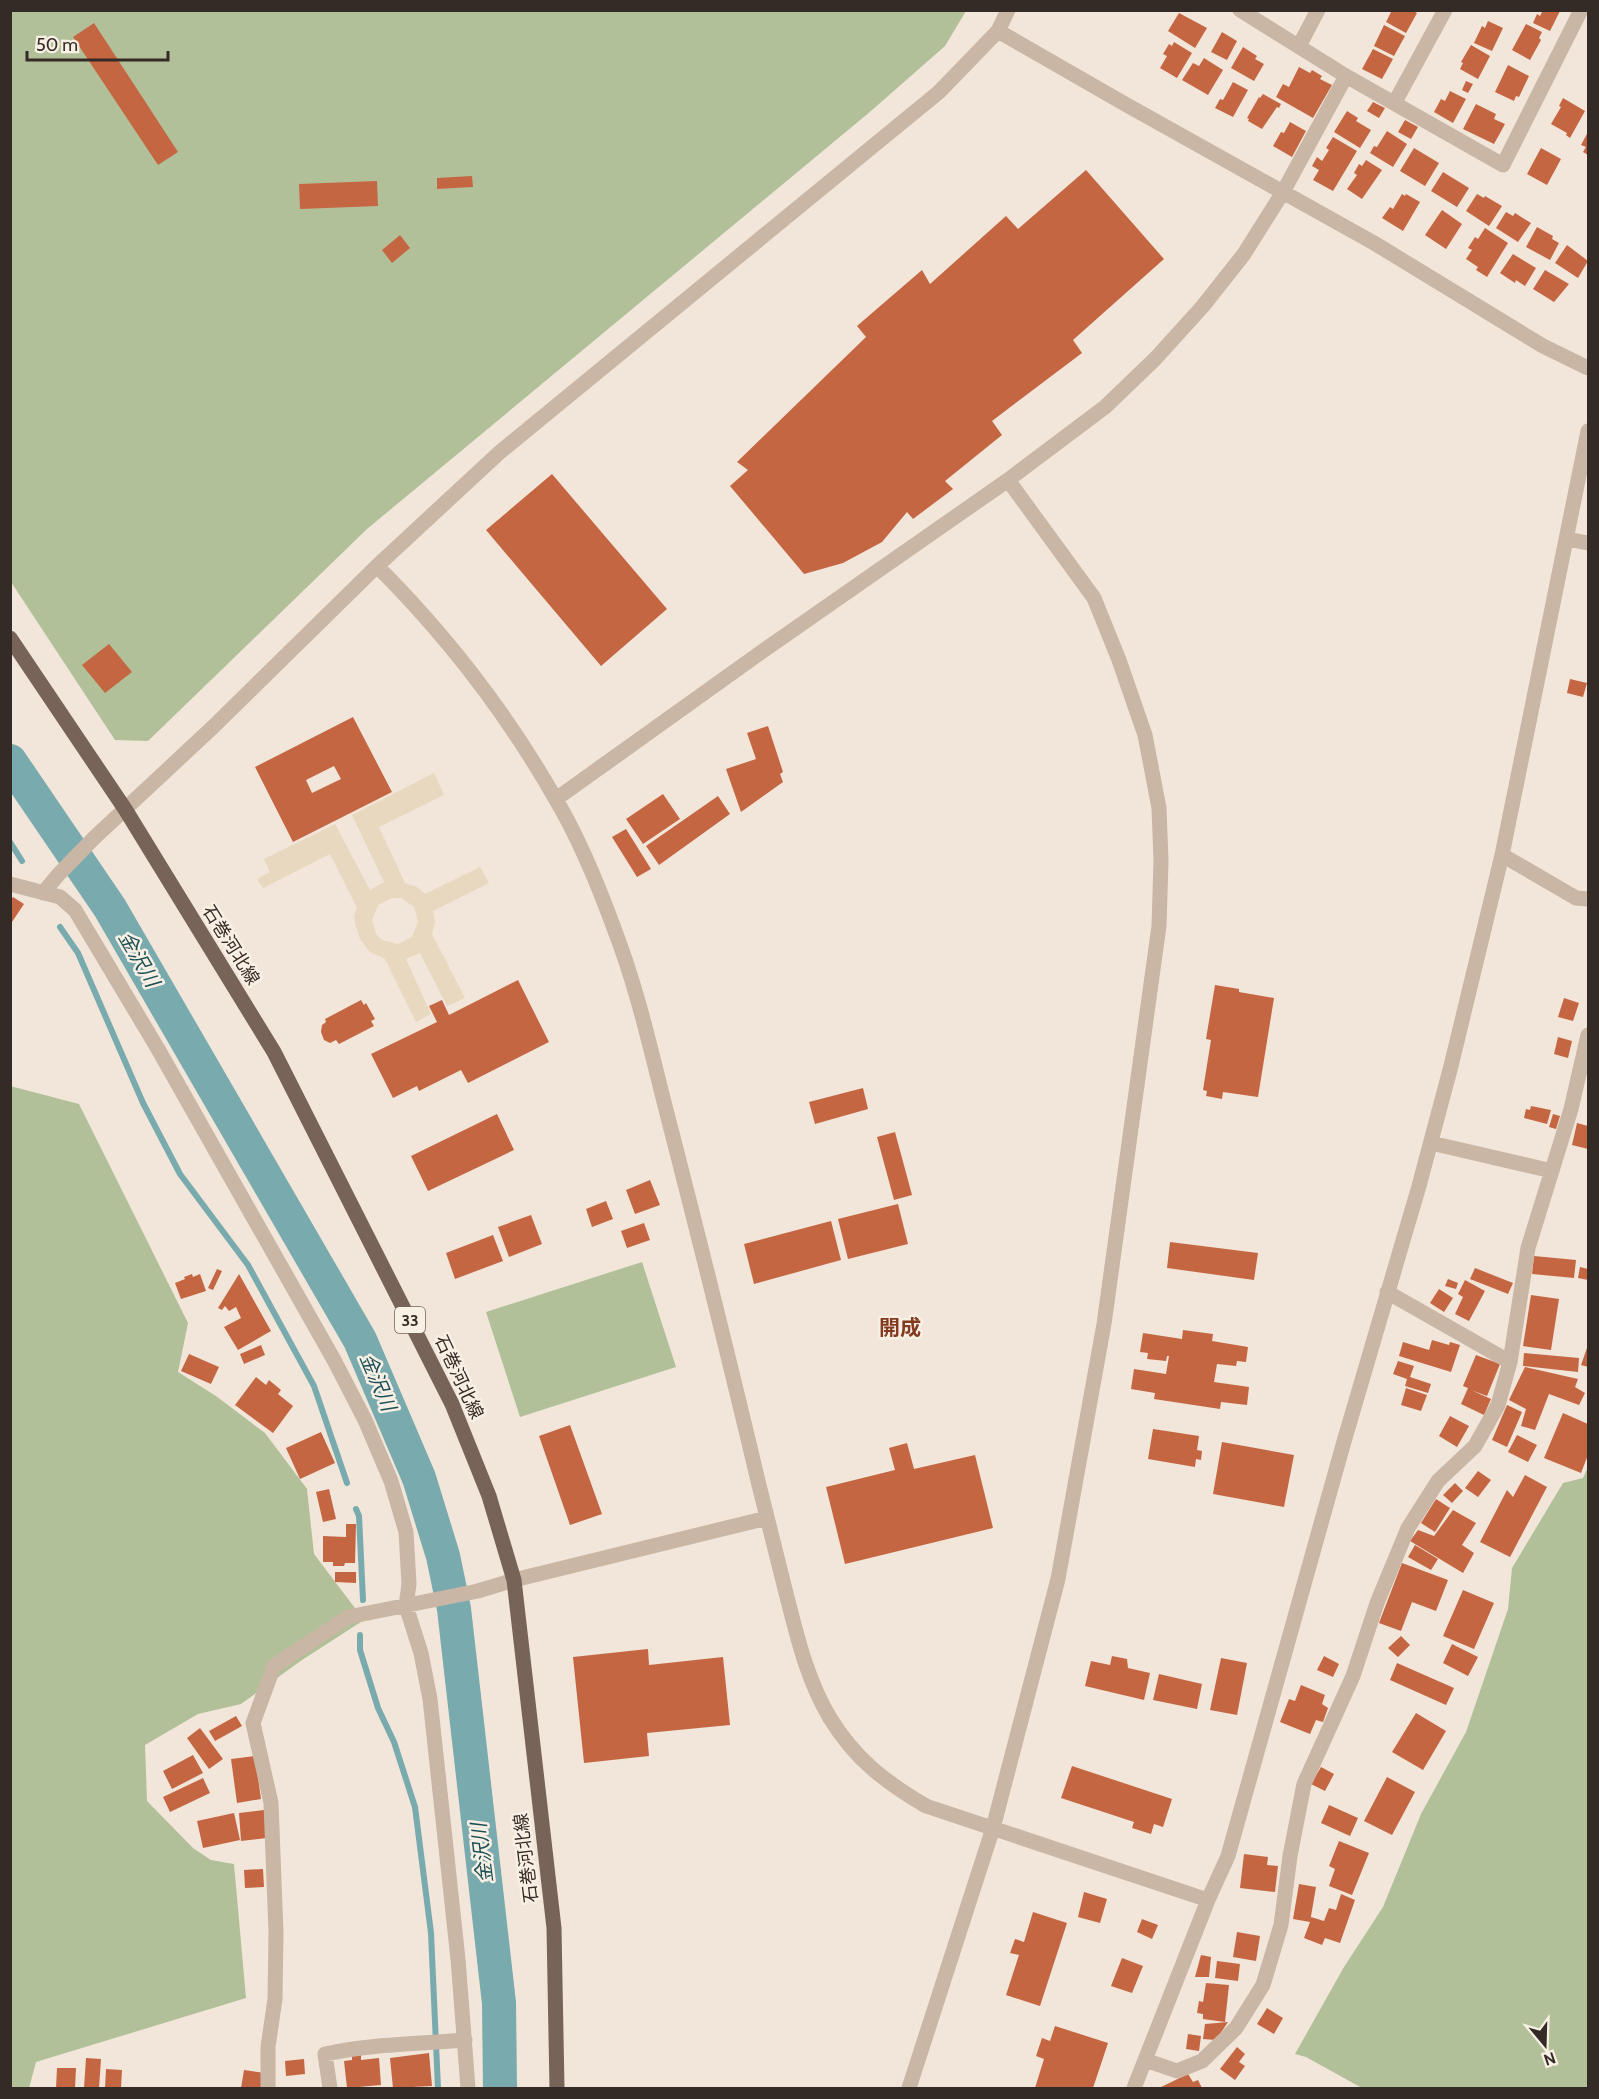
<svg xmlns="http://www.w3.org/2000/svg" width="1599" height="2099" font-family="Cabin,'Noto Sans JP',sans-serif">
<rect width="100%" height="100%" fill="#f1e6d9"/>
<path fill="#b2c099" d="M10 11H966L945 46 871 111 367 529 148 741 115 740 11 582Z
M10 1086 79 1104 188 1323 178 1372 216 1396 265 1433 307 1489 314 1554 364 1620 302 1660 241 1704 198 1714 145 1745 147 1801 193 1848 211 1860 234 1864 246 1998 36 2062 29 2088H10Z
M642 1262 676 1367 520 1417 486 1312Z
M1588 1467V2088H1362L1306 2057 1295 2054 1344 1967 1383 1907 1421 1814 1466 1732 1508 1609 1512 1568 1563 1483 1583 1478Z"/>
<path fill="#e9d8c0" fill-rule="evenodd" d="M434 773 444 795 379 827 405 883 417 887 425 894 480 867 489 883 433 911 435 922 432 934 465 998 447 1006 420 953 406 959 431 1014 416 1022 385 959 370 952 360 939 355 923 354 916 357 908 330 854 263 888 257 879 270 872 264 859 335 824 370 890 384 882 352 815ZM392 898H401L414 907 418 922 412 937 398 944 382 940 376 934 372 920 378 905Z"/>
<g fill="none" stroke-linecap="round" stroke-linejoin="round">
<path stroke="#78aaae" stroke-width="6" d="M10 842 22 861
M60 927 78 953 143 1103 180 1174 248 1265 314 1386 347 1483
M356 1509 359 1516 363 1600
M360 1635V1650L378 1708 394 1742 415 1807 431 1933 438 2088"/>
<path stroke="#78aaae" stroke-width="34" d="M10 761 110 908 360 1340 419 1478 443 1556 454 1609 499 2003 500 2088"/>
</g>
<path fill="#c56643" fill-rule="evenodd" d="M1392 10H1412L1417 13 1406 33 1386 22Z
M1543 10 1560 11 1550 31 1533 23 1537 14 1540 16Z
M1179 13 1207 28 1195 48 1168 31Z
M1488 21 1503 28 1492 51 1474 43 1482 26 1485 28Z
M94 23 178 152 158 165 73 37Z
M1526 24 1542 32 1539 38 1541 40 1530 60 1512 50Z
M1384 25 1405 36 1394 56 1374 46Z
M1222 32 1237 41 1227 60 1211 52Z
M1174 42 1192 53 1177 78 1160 68 1167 56 1163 54 1169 44 1172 46Z
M1471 45 1490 56 1478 79 1460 69 1463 63 1461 62Z
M1243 47 1257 56 1255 59 1264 64 1254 81 1231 68Z
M1373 49 1393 59 1382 79 1362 69Z
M1204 58 1223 70 1208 95 1182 80 1193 63 1199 66Z
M1508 65 1529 76 1519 97 1516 96 1514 101 1495 92Z
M1299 67 1310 73 1312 70 1322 76 1320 79 1332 85 1313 118 1276 97 1283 84 1289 87Z
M1466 81 1473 84 1468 93 1462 90Z
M1233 82 1248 90 1233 117 1215 108 1220 99 1223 100Z
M1450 91 1466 99 1453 123 1434 112 1441 99 1445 101Z
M1263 94 1281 104 1279 108 1277 107 1262 129 1248 121 1249 119 1247 118 1259 97 1260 98Z
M1563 98 1585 111 1570 138 1566 135 1567 133 1551 124 1561 107 1559 106Z
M1373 102 1385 108 1379 118 1367 111Z
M1476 104 1496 114 1494 119 1505 124 1494 144 1463 129Z
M1347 111 1358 118 1356 121 1371 130 1360 148 1334 132Z
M1405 120 1418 127 1411 139 1398 132Z
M1290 122 1306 131 1292 157 1273 146 1281 132 1284 133Z
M1387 131 1407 144 1393 167 1370 153 1374 146 1377 147Z
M1588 132V155L1583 152 1586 147 1581 145Z
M1333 137 1357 151 1333 191 1313 180 1319 170 1312 166 1317 157 1322 161 1329 150 1326 148Z
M1414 148 1439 163 1425 186 1400 171Z
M1541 148 1561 159 1547 185 1527 174Z
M1366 160 1382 170 1362 199 1347 189 1357 175 1354 173 1359 164 1362 166Z
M1086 170 1164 259 1073 340 1082 353 992 421 1002 435 945 481 953 489 913 519 907 512 882 542 843 563 804 574 730 486 748 470 737 462 866 337 857 326 922 270 930 284 1006 216 1018 229Z
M1443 172 1469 188 1457 207 1431 191Z
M472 176 473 187 437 189V178Z
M377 181 378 206 300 209 299 184Z
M1402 194 1405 196 1406 194 1420 202 1403 231 1382 218 1390 207 1393 209Z
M1477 194 1484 198 1485 196 1502 206 1489 226 1466 211Z
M1442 210 1462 224 1446 249 1425 235Z
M1506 212 1513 216 1515 213 1531 223 1518 242 1496 228Z
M1537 227 1553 236 1552 239 1559 243 1550 260 1526 247Z
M1485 228 1508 243 1487 277 1476 270 1478 267 1466 259 1472 250 1468 248 1475 237 1478 239Z
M400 235 410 248 392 263 382 250Z
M1567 245 1588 261 1578 278 1555 263Z
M1513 254 1536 268 1525 286 1516 280 1515 283 1500 273Z
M1545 270 1569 284 1554 302 1533 289Z
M552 474 667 609 601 666 486 530Z
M109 644 132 672 105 693 82 665Z
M1570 679 1587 683 1583 697 1567 693Z
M353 717 392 792 293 842 255 767ZM334 766 341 779 312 793 306 780Z
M768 726 783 772 780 774 783 782 741 812 726 769 756 759 747 733Z
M663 794 680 819 643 844 626 819Z
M718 796 730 814 659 865 646 846Z
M626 829 651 869 637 877 612 837Z
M13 897 24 904 12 922 10 921V901Z
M518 980 549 1042 468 1083 461 1070 419 1091 417 1086 393 1098 371 1054 437 1022 429 1006 442 1000 449 1015Z
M1215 985 1239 989V992L1274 998 1258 1097 1223 1092 1222 1099 1206 1096 1207 1091 1203 1090 1211 1040 1206 1039Z
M1564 998 1579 1003 1573 1021 1558 1017Z
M361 1000 364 1005 366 1003 375 1019 371 1021 374 1026 339 1044 336 1040 330 1043 324 1040 321 1032 322 1025 326 1022 325 1019Z
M1558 1037 1572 1041 1568 1058 1554 1054Z
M863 1088 868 1109 815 1124 809 1102Z
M1531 1106 1551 1110 1547 1124 1524 1118 1526 1109 1530 1110Z
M497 1114 514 1150 428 1191 411 1156Z
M1553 1114 1560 1116 1556 1129 1549 1127Z
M1577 1123 1588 1126V1149L1572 1145Z
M895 1132 912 1195 894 1200 877 1137Z
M650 1180 660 1205 635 1214 626 1190Z
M606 1201 613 1219 592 1227 586 1209Z
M898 1204 908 1244 848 1259 838 1219Z
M531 1215 542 1244 509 1257 498 1227Z
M831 1221 841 1260 754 1284 744 1244Z
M644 1223 650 1240 627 1248 621 1231Z
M493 1235 503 1261 455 1279 446 1253Z
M1170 1242 1258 1253 1254 1280 1167 1268Z
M1534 1256 1576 1260 1574 1278 1532 1274Z
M1580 1267 1588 1269V1280L1578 1278Z
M1475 1268 1513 1283 1508 1294 1470 1279Z
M217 1269 222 1271 213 1290 208 1288Z
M192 1274 193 1277 200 1274 206 1291 181 1299 175 1283 185 1279 184 1277Z
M239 1274 271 1331 238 1350 224 1327 241 1318 236 1307 229 1311 225 1306 222 1310 218 1308Z
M1448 1279 1458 1283 1456 1289 1445 1286Z
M1465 1280 1485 1291 1469 1321 1455 1314 1463 1297 1458 1294Z
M1439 1289 1453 1298 1444 1312 1430 1303Z
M1531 1295 1559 1299 1551 1350 1523 1346Z
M1183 1330 1213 1334 1212 1341 1248 1347 1246 1362 1237 1361 1236 1366 1217 1364 1214 1382 1249 1387 1247 1405 1221 1402 1220 1409 1154 1399 1155 1393 1131 1389 1134 1369 1166 1374 1169 1356H1167L1166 1361 1147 1359 1148 1353 1140 1352 1143 1333 1182 1339Z
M1432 1340 1449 1345 1450 1342 1460 1345 1451 1372 1399 1356 1403 1342 1429 1350Z
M261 1345 265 1355 244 1364 240 1354Z
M1588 1345V1367L1581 1365Z
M1524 1353 1579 1358 1578 1372 1523 1366Z
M189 1354 219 1367 211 1384 181 1371Z
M1476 1355 1500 1364 1487 1396 1471 1390 1491 1399 1484 1415 1461 1404 1468 1388 1463 1386Z
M1398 1361 1414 1366 1410 1377 1431 1384 1428 1393 1405 1386 1407 1379 1393 1374Z
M1525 1367 1578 1379 1575 1387 1585 1393 1579 1405 1549 1394 1535 1430 1521 1426 1526 1409 1509 1400Z
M256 1377 266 1385 269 1380 281 1390 278 1394 293 1406 273 1433 235 1405Z
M1406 1388 1427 1395 1421 1411 1401 1405Z
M1507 1405 1522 1412 1507 1447 1492 1440Z
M1563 1413 1588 1424V1455L1581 1473 1544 1458Z
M1450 1416 1469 1426 1457 1447 1439 1436Z
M570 1425 602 1514 570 1525 539 1436Z
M1153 1429 1199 1436 1197 1450 1202 1451 1201 1460 1196 1459 1195 1467 1148 1459Z
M321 1432 335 1463 300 1479 286 1448Z
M1517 1435 1537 1445 1528 1462 1508 1452Z
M1222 1442 1294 1455 1284 1507 1213 1494Z
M907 1443 914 1469 975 1455 993 1528 845 1564 826 1487 895 1470 889 1448Z
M1478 1471 1491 1480 1478 1497 1465 1488Z
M1525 1475 1547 1487 1510 1557 1480 1542 1507 1490 1513 1497Z
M1455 1483 1463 1491 1452 1503 1443 1495Z
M329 1489 336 1519 323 1522 316 1492Z
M1436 1499 1450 1508 1435 1532 1421 1523Z
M1453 1510 1476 1523 1462 1545 1474 1553 1463 1573 1410 1541 1418 1530 1434 1536Z
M346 1524H356L355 1563H345L344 1566H333V1562H323V1536L346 1537Z
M1415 1545 1438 1559 1431 1570 1408 1557Z
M1402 1563 1448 1580 1436 1611 1412 1602 1401 1631 1379 1623Z
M335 1572H356V1583L335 1582Z
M1463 1590 1494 1603 1474 1649 1443 1636Z
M1401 1636 1410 1645 1398 1657 1388 1648Z
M1452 1644 1478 1657 1468 1676 1443 1663Z
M648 1649 649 1665 723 1657 730 1725 647 1733 649 1756 584 1763 573 1657Z
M1112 1656 1127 1659 1128 1668 1150 1673 1144 1700 1085 1686 1091 1661 1110 1665Z
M1324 1656 1339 1664 1333 1677 1317 1670Z
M1221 1658 1247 1663 1237 1715 1210 1710Z
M1397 1663 1454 1688 1446 1705 1390 1680Z
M1159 1674 1202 1684 1197 1709 1153 1700Z
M1301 1685 1325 1695 1322 1704 1328 1708 1323 1722 1316 1720 1310 1734 1280 1722 1289 1699 1295 1701Z
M1416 1713 1446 1731 1423 1770 1392 1752Z
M236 1716 242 1726 215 1741 209 1731Z
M200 1728 223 1759 209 1769 187 1738Z
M193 1755 203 1773 172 1789 163 1771Z
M255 1756 261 1799 237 1803 231 1759Z
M1072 1766 1172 1799 1163 1827 1154 1824 1151 1834 1132 1828 1134 1822 1061 1798Z
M1321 1767 1334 1774 1325 1791 1311 1784Z
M1387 1777 1415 1792 1392 1835 1364 1821Z
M203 1778 210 1793 170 1812 163 1797Z
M1329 1805 1358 1818 1350 1836 1321 1823Z
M264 1810 267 1838 241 1841 239 1813Z
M234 1813 240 1840 203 1848 197 1821Z
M1339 1841 1369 1853 1352 1895 1329 1886 1335 1869 1329 1866Z
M1244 1854 1268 1857 1267 1865 1278 1866 1275 1892 1240 1888Z
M263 1869 264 1887 245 1888 244 1870Z
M1299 1884 1316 1887 1310 1922 1311 1917 1324 1921 1329 1908 1336 1910 1341 1894 1355 1900 1340 1943 1325 1938 1322 1945 1304 1938 1310 1922 1293 1919Z
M1084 1892 1107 1899 1100 1923 1078 1917Z
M1033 1912 1067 1923 1040 2006 1006 1995 1019 1955 1010 1953 1015 1939 1024 1942Z
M1142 1919 1158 1925 1152 1939 1137 1932Z
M1237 1932 1260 1936 1256 1961 1233 1957Z
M1201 1955 1211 1957 1209 1977H1195Z
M1122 1958 1143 1966 1132 1993 1111 1986Z
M1217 1961 1240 1964 1238 1981 1215 1978Z
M1206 1983 1229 1985 1225 2022 1203 2019V2014L1197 2013 1199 2001 1203 2002Z
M1267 2008 1283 2018 1274 2034 1257 2024Z
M1228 2022 1216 2040 1203 2039 1205 2024Z
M1055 2026 1108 2043 1093 2088H1035L1044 2059 1036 2056 1042 2038 1050 2041Z
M1188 2034 1201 2036 1199 2051 1186 2049Z
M1237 2047 1245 2054 1239 2062 1245 2066 1235 2080 1220 2069Z
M361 2053V2060L379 2058 381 2085 347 2088 344 2061 352 2060V2054Z
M429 2053 432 2086 393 2088 390 2058Z
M86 2058 101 2059 99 2088H84Z
M304 2059 305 2074 286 2076 285 2061Z
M57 2068H76L75 2088H56Z
M106 2069 122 2070 121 2088H105Z
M244 2070 265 2073 262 2088H241Z
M1188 2074 1193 2082 1198 2080 1202 2088H1159Z"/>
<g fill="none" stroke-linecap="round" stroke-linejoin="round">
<path stroke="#c9b6a5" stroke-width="15" d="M1240 10 1346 76 1503 165 1581 10
M998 31 1125 104 1374 243 1543 346 1588 368
M1299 46 1318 10
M1395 102 1445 10
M1567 539 1588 543
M377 566C445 634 507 714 555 798 579 838 599 887 615 931 640 996 654 1065 672 1133 702 1250 731 1367 759 1485 768 1521 777 1557 786 1593 797 1636 807 1680 830 1718 855 1759 885 1782 926 1806L1208 1900
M556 799 760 653 1008 480 1105 407 1155 359 1203 306 1244 254 1283 192 1346 76
M1502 855 1576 898 1588 899
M10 884 60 897 75 910 158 1049 334 1360 365 1420 391 1481 406 1532 409 1584 406 1606 421 1653 430 1699 458 1959 468 2088
M43 893 58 875 94 838 213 727 377 566 500 452 939 92 998 31 1008 10
M1431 1143 1552 1171
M1387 1292 1510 1362
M1145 2060 1177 2071 1202 2061 1236 2028 1263 1985 1281 1925 1290 1856 1304 1784 1353 1676 1377 1603 1408 1528 1438 1481 1475 1446 1498 1405 1510 1362 1528 1248 1571 1109 1588 1035
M268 2088V2047L275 1999 276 1932 271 1803 253 1723 274 1666 348 1617 478 1591 514 1580 767 1518
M330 2088 325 2054C371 2044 418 2044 465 2040
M909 2088 993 1828 1058 1579 1104 1324 1159 926 1161 861 1159 808 1145 735 1119 660 1094 598 1008 480
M1134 2088 1208 1900 1228 1856 1343 1445 1419 1186 1451 1066 1502 855 1588 431"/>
<path stroke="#776357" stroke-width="15" d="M10 638 125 809 274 1052 452 1404 489 1496 514 1580 554 1928 557 2088"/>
</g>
<g text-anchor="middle" stroke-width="5" stroke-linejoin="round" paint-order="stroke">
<rect fill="#f9f0e5" stroke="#70665f" stroke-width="1.5" x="395" y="1307" width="30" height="26" rx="4.5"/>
<g font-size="16" font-weight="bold" fill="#352b26">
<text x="410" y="1326">33</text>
</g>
<g font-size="18" fill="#352b26" stroke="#f9f0e5">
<text transform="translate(231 945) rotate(58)" y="6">石巻河北線</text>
<text transform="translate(459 1377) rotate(65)" y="6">石巻河北線</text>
<text transform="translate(526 1858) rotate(-97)" y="6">石巻河北線</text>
</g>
<g font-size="20" font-style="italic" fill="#1c5056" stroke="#f9f0e5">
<text transform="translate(139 959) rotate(60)" y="7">金沢川</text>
<text transform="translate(378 1382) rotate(67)" y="7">金沢川</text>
<text transform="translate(482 1853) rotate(-97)" y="7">金沢川</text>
</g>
<g font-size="21" font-weight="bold" fill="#833a20" stroke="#f9f0e5">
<text x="900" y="1335">開成</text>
</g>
</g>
<rect width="1599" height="2099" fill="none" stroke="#352b26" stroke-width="24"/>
<g transform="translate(1545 2045) rotate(161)" stroke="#f9f0e5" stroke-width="4.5" paint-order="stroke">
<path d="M0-4.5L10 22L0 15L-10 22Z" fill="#352b26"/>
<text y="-9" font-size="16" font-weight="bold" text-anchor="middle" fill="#352b26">N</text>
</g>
<path d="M27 51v9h141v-9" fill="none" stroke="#352b26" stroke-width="3"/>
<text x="36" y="51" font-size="18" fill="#352b26" stroke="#f9f0e5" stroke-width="4.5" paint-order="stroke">50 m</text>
</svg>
